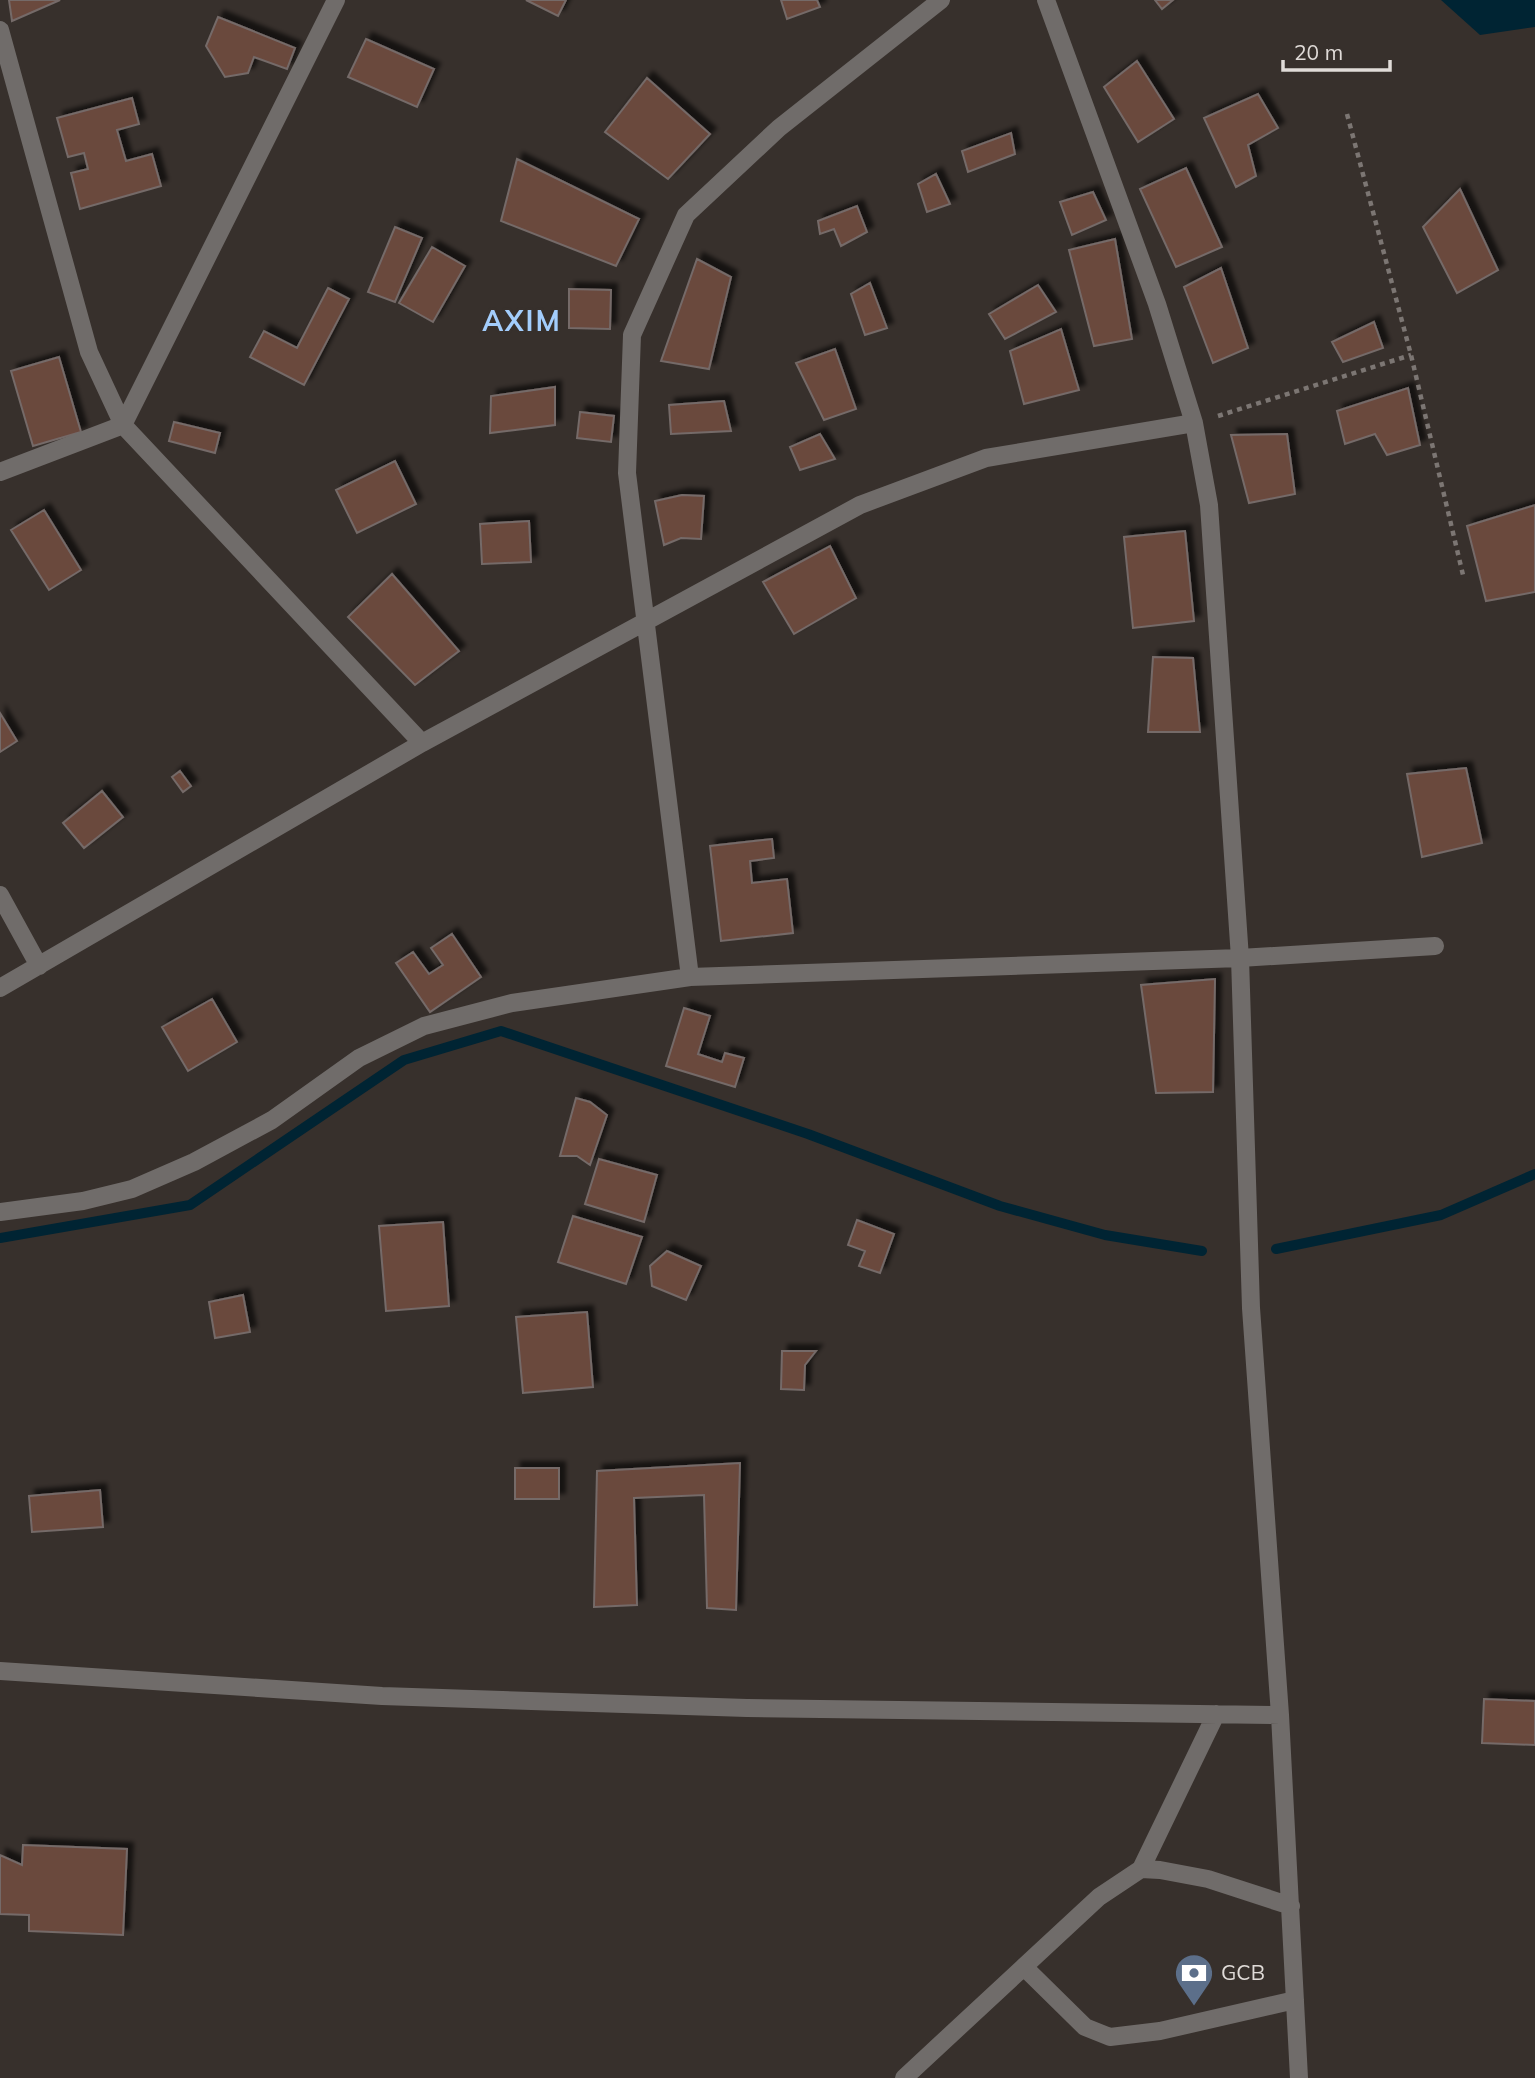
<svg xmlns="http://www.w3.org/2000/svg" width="1535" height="2078" font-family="Mulish,sans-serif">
<defs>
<filter id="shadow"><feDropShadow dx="6" dy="-6" stdDeviation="2" flood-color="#0009"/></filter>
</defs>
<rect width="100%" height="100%" fill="#37302c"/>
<path fill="#002433" d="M1441 0H1535V27L1480 35Z"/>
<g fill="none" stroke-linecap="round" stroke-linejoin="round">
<path stroke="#002433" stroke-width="10" d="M0 1238 190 1205 404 1060 501 1031 808 1134 1000 1206 1105 1235 1202 1251
M1276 1249 1441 1215 1535 1174"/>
</g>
<path fill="#6b483e" stroke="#746a68" stroke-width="2" filter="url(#shadow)" d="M9 0H60L12 21Z
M526 0H566L558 16Z
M781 0H817L820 7 787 19Z
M1155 0H1173L1162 9Z
M218 17 295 48 287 69 254 57 248 73 225 77 206 46Z
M366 39 434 69 417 107 348 77Z
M1137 61 1174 119 1138 142 1104 87Z
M647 78 710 134 668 179 605 132Z
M1258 94 1278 128 1248 145 1256 176 1236 187 1204 118Z
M132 98 139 124 117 130 126 161 152 154 161 186 80 209 71 173 88 169 84 153 68 157 57 118Z
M1011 133 1015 154 968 172 962 151Z
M517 159 639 219 616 266 501 221Z
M1186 168 1222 247 1176 267 1140 189Z
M936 174 950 204 927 212 918 184Z
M1460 189 1498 270 1457 293 1423 227Z
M1093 192 1106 220 1072 235 1060 202Z
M857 206 867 232 841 246 834 229 820 234 818 221Z
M395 227 422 238 395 302 368 292Z
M1115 239 1132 339 1094 346 1069 250Z
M432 247 465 266 433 322 399 303Z
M697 259 731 277 709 369 661 361Z
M1221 268 1248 348 1213 363 1184 287Z
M870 283 887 328 865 335 851 294Z
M1038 285 1056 312 1005 339 989 314Z
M328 288 349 299 304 385 250 357 264 331 297 348Z
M569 289 611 290 610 329 569 328Z
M1374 322 1383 348 1343 362 1332 342Z
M1061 329 1079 390 1024 404 1010 351Z
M835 349 856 409 824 420 796 363Z
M59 357 81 432 33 446 11 371Z
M555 387V425L490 433 491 396Z
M1408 388 1420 445 1387 455 1375 434 1345 444 1337 411Z
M724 401 731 431 671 434 669 405Z
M580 412 614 416 611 442 577 438Z
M174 422 220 433 215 453 169 441Z
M820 434 835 459 800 470 790 447Z
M1287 434 1295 494 1249 503 1231 435Z
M395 461 416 504 357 533 336 490Z
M682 495 704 496 701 539 681 538 664 545 655 501Z
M1535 505V592L1486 601 1467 526Z
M44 510 81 570 49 590 11 530Z
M529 521 531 562 482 564 480 524Z
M1185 531 1194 621 1133 628 1124 537Z
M830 546 856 598 794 634 763 582Z
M392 574 459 651 415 685 348 617Z
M1153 657 1193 658 1200 732H1148Z
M0 713 17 741 0 752Z
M1466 768 1482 843 1422 857 1407 774Z
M180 771 191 786 183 792 172 777Z
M102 791 123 817 84 848 63 823Z
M772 839 774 858 750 861 752 883 787 879 793 933 721 941 710 846Z
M452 934 481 977 430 1012 396 963 413 952 429 974 443 965 431 948Z
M1215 979 1213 1092 1156 1093 1141 985Z
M212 999 237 1042 188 1071 162 1027Z
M684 1008 710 1016 698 1054 722 1062 725 1053 744 1058 735 1087 666 1066Z
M576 1098 590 1102 607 1115 590 1165 577 1156H560Z
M599 1159 657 1175 644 1222 585 1204Z
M573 1216 642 1237 626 1284 558 1262Z
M857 1220 894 1234 880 1273 859 1266 865 1251 848 1245Z
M443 1222 449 1306 386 1311 379 1226Z
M667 1251 701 1266 686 1300 652 1286 650 1266Z
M243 1295 250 1332 215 1338 209 1302Z
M587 1312 593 1387 523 1393 516 1317Z
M782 1351H816L805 1365 804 1390 781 1389Z
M740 1463 736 1610 707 1608 704 1495 634 1498 637 1605 594 1607 597 1471Z
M515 1468H559V1499H515Z
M100 1490 103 1527 32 1532 29 1496Z
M1484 1699 1535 1701V1745L1482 1743Z
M23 1845 127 1849 123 1935 29 1931V1915L0 1914V1855L22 1865Z"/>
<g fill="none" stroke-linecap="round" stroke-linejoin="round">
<path stroke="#7c7673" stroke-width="4.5" stroke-dasharray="5 5" stroke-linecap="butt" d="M1347 114 1411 355 1463 575
M1218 416 1411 355"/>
<path stroke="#706c6a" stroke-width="18" d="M1046 0 1157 304 1194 423 1209 505 1240 958 1251 1308 1280 1715 1299 2078
M0 30 89 352 123 425 422 743
M0 472 123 425 336 0
M0 895 39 966
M690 977 627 473 632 335 686 215 779 128 941 0
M0 988 422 743 860 505 986 458 1194 423
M0 1212 83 1201 132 1189 194 1162 272 1120 359 1058 424 1026 512 1003 690 977 1240 958 1435 946
M0 1671 382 1696 747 1708 1280 1715
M1141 1869 1216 1714
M1024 1967 1085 2027 1110 2037 1160 2031 1295 2000
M904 2078 1099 1897 1141 1869 1160 1870 1208 1879 1291 1906"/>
</g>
<defs>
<g id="bank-pin" transform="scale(2.0125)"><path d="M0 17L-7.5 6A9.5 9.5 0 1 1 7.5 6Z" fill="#5c6f8a" stroke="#37302c"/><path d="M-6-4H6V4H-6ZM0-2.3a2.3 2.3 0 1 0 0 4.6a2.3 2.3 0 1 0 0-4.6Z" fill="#fff"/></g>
</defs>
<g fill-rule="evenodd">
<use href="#bank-pin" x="1194" y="1973"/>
</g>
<g text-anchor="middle" stroke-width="5" stroke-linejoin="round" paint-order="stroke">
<g font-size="21" fill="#e0dbd8" stroke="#37302c" text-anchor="start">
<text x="1221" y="1980">GCB</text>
</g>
<g font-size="28" font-weight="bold" letter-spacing="2" fill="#a3cdfc" stroke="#37302c">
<text x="522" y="331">AXIM</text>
</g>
</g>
<path d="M1283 60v10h107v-10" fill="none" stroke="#e0dbd8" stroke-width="3.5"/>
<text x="1294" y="60" font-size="21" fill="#e0dbd8" stroke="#37302c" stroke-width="5" paint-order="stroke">20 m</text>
</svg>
